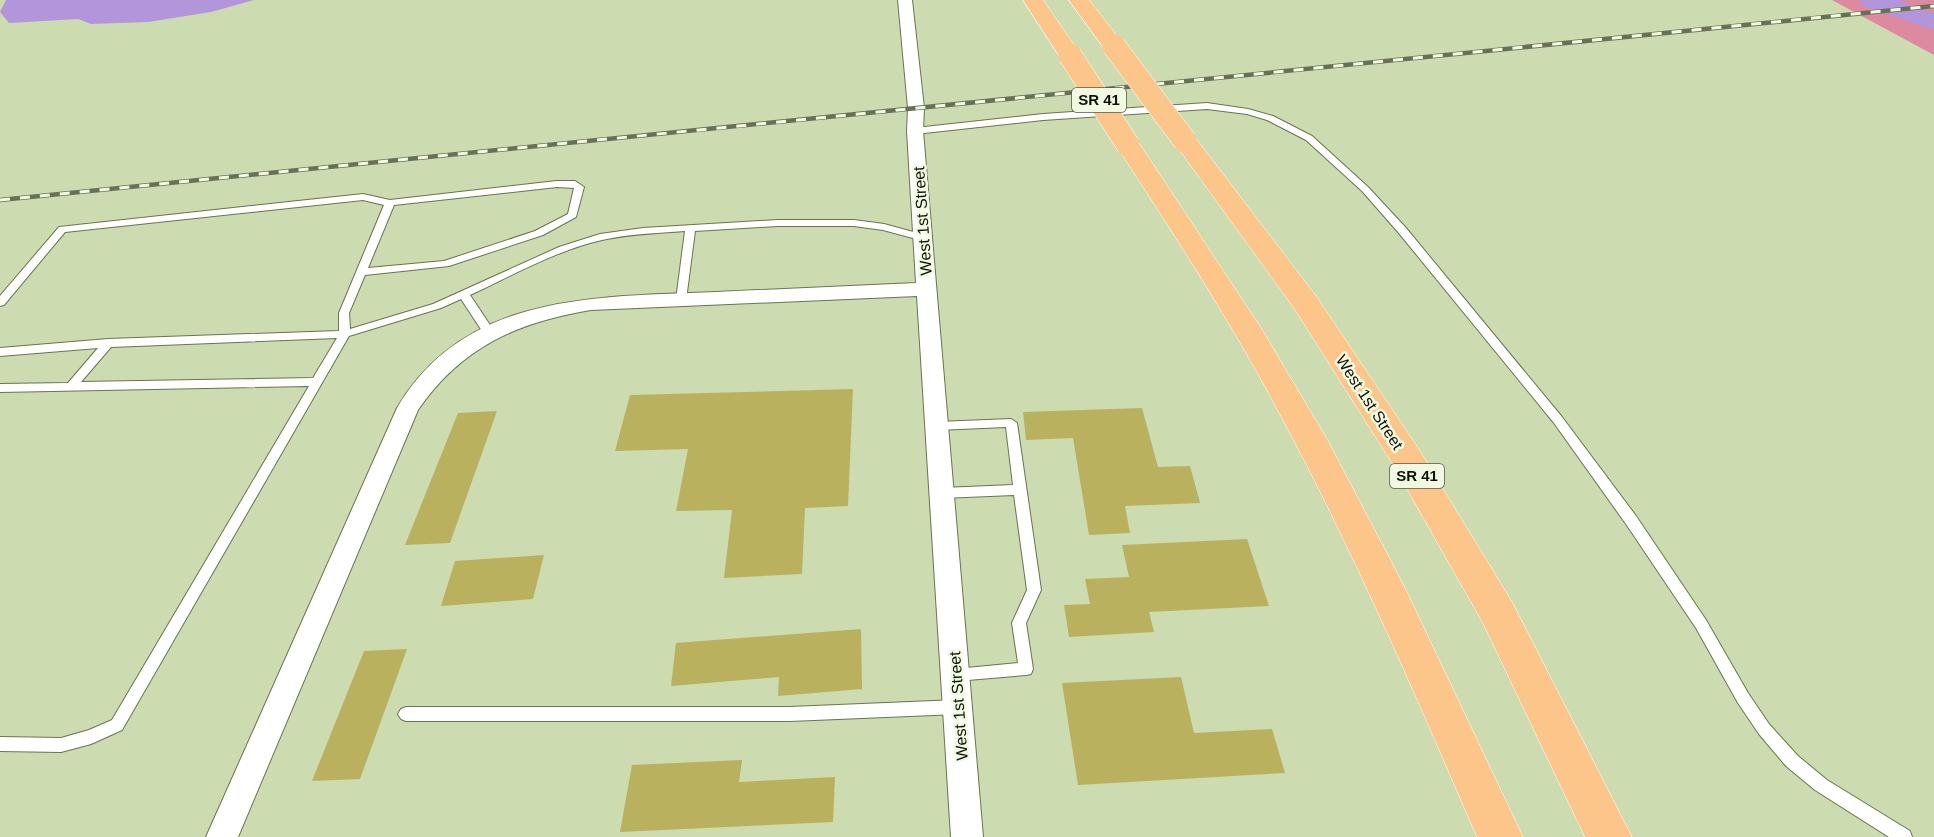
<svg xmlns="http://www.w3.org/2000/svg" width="1934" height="837" font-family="Arial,sans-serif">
<rect width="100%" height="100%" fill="#ccdbb0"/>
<path fill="#dd8aa0" d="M1832 0H1934V55Z"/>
<path fill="#b295db" d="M6 0H254L211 12 148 22 91 24 78 19 9 23 0 12Z"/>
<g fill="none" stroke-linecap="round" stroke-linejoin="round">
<path fill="#b295db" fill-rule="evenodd" d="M1860 0H1898L1934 13V30L1864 6Z"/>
</g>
<path fill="#bab15f" d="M853 389 848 506 805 508 802 574 724 578 732 510 676 511 688 449 615 451 630 395Z
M1142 408 1158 467 1190 466 1200 503 1125 506 1130 533 1089 535 1073 438 1026 440 1023 412Z
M497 411 450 543 405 545 458 413Z
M1247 539 1269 606 1149 612 1154 632 1069 637 1064 605 1090 604 1085 579 1129 577 1122 545Z
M544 555 533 599 441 606 455 561Z
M861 629 862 689 778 696 779 677 671 686 676 643Z
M407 649 360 779 312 781 364 651Z
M1181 677 1194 733 1272 729 1285 773 1078 785 1062 683Z
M742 760 739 782 835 777 833 822 620 832 632 765Z"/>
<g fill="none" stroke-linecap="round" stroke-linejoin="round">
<g stroke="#68754e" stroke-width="2">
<path id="service" d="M1207 103 1248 109 1273 116 1312 136 1368 187 1406 228 1562 417 1636 516 1706 620 1748 693 1769 724 1798 756 1827 780 1910 831 1912 837H1889L1815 790 1786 766 1759 734 1738 703 1696 628 1626 524 1554 423 1398 232 1362 191 1306 140 1267 120 1247 114 1207 109 1043 120 915 134 911 131 915 128 1043 114Z
M557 181H575L584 187 576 217 543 235 449 266 365 275 349 313 350 329 433 304 559 247 600 234 643 228 777 220H854L884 224 928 236 929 238 924 241 883 230 854 226H777L695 231 686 300 681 303 676 300 685 231C657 233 629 234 602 240 557 250 511 276 470 295L496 334 494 337H486L461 299 441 308 349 336 122 730 91 744 61 752 0 751V737L61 738 89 730 112 720 309 386 0 392V384L68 383 98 348 0 356V348L108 339 339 331V313L384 205 363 200 65 232 4 305 0 306V296L59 227 363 194 390 200ZM557 187 574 188 568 214 535 231 444 261 368 268 394 205ZM337 338 313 378 81 382 111 347Z
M1011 419 1017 423 1041 590 1026 623 1033 669 1031 674 1026 675 956 681 951 680 949 675 951 670 956 669 1018 663 1012 623 1027 590 1014 495 942 498 937 496 936 493 937 490 942 488 1013 485 1006 427 937 430 931 426 937 422Z
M958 700 963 702 966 707 963 712 958 714 790 721H406L401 719 398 714 401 709 406 707H790Z"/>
</g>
<g stroke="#68754e" stroke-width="2">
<path id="minor" d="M898 0H912L924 108 923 131 983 837H951L917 296 591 310C518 322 461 347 418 410L238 837H206L397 408C465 292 598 297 716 292 782 289 849 286 916 283L907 131 908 108Z"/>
</g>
<g stroke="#fff" stroke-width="1">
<path id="primary" d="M1023 0H1043L1081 55 1078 60 1070 62 1062 60Z
M1069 0H1089L1125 46 1122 51 1114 52 1106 51Z
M1185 134 1194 136 1316 296 1418 448 1512 602 1632 837H1585L1483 623 1394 466 1294 308 1173 141 1176 136Z
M1128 138 1137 140 1261 328 1328 441 1405 588 1523 837H1477C1414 691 1351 545 1275 405 1227 315 1171 230 1116 145L1119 140Z"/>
</g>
<use href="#service" fill="#fff" fill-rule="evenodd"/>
<use href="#minor" fill="#fff" fill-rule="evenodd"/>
<use href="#primary" fill="#fcc58a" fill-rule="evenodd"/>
<g stroke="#687155" stroke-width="4.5">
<path id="rail" d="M0 200 1934 6"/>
</g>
<use href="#rail" stroke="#f1f9e3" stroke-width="3" stroke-dasharray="10" stroke-linecap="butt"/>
<g stroke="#fff" stroke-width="24" stroke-linecap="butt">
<path id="primary-bridge" d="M1114 46 1185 141
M1070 55 1128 145"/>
</g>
<use href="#primary-bridge" stroke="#fcc58a" stroke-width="23"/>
</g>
<g text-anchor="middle" stroke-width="5" stroke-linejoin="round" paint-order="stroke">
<g fill="#f1f9e3" stroke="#535848" stroke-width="1.5">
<rect x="1072" y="88" width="54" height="24" rx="4.5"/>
<rect x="1390" y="464" width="54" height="24" rx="4.5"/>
</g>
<g font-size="15" font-weight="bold" fill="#0f1305">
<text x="1099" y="105">SR 41</text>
<text x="1417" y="481">SR 41</text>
</g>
<g font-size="16" fill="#0f1305" stroke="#f1f9e3">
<text transform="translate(922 221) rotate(-94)" y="6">West 1st Street</text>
<text transform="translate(1370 402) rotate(57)" y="6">West 1st Street</text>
<text transform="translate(958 706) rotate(-94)" y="6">West 1st Street</text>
</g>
</g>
</svg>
